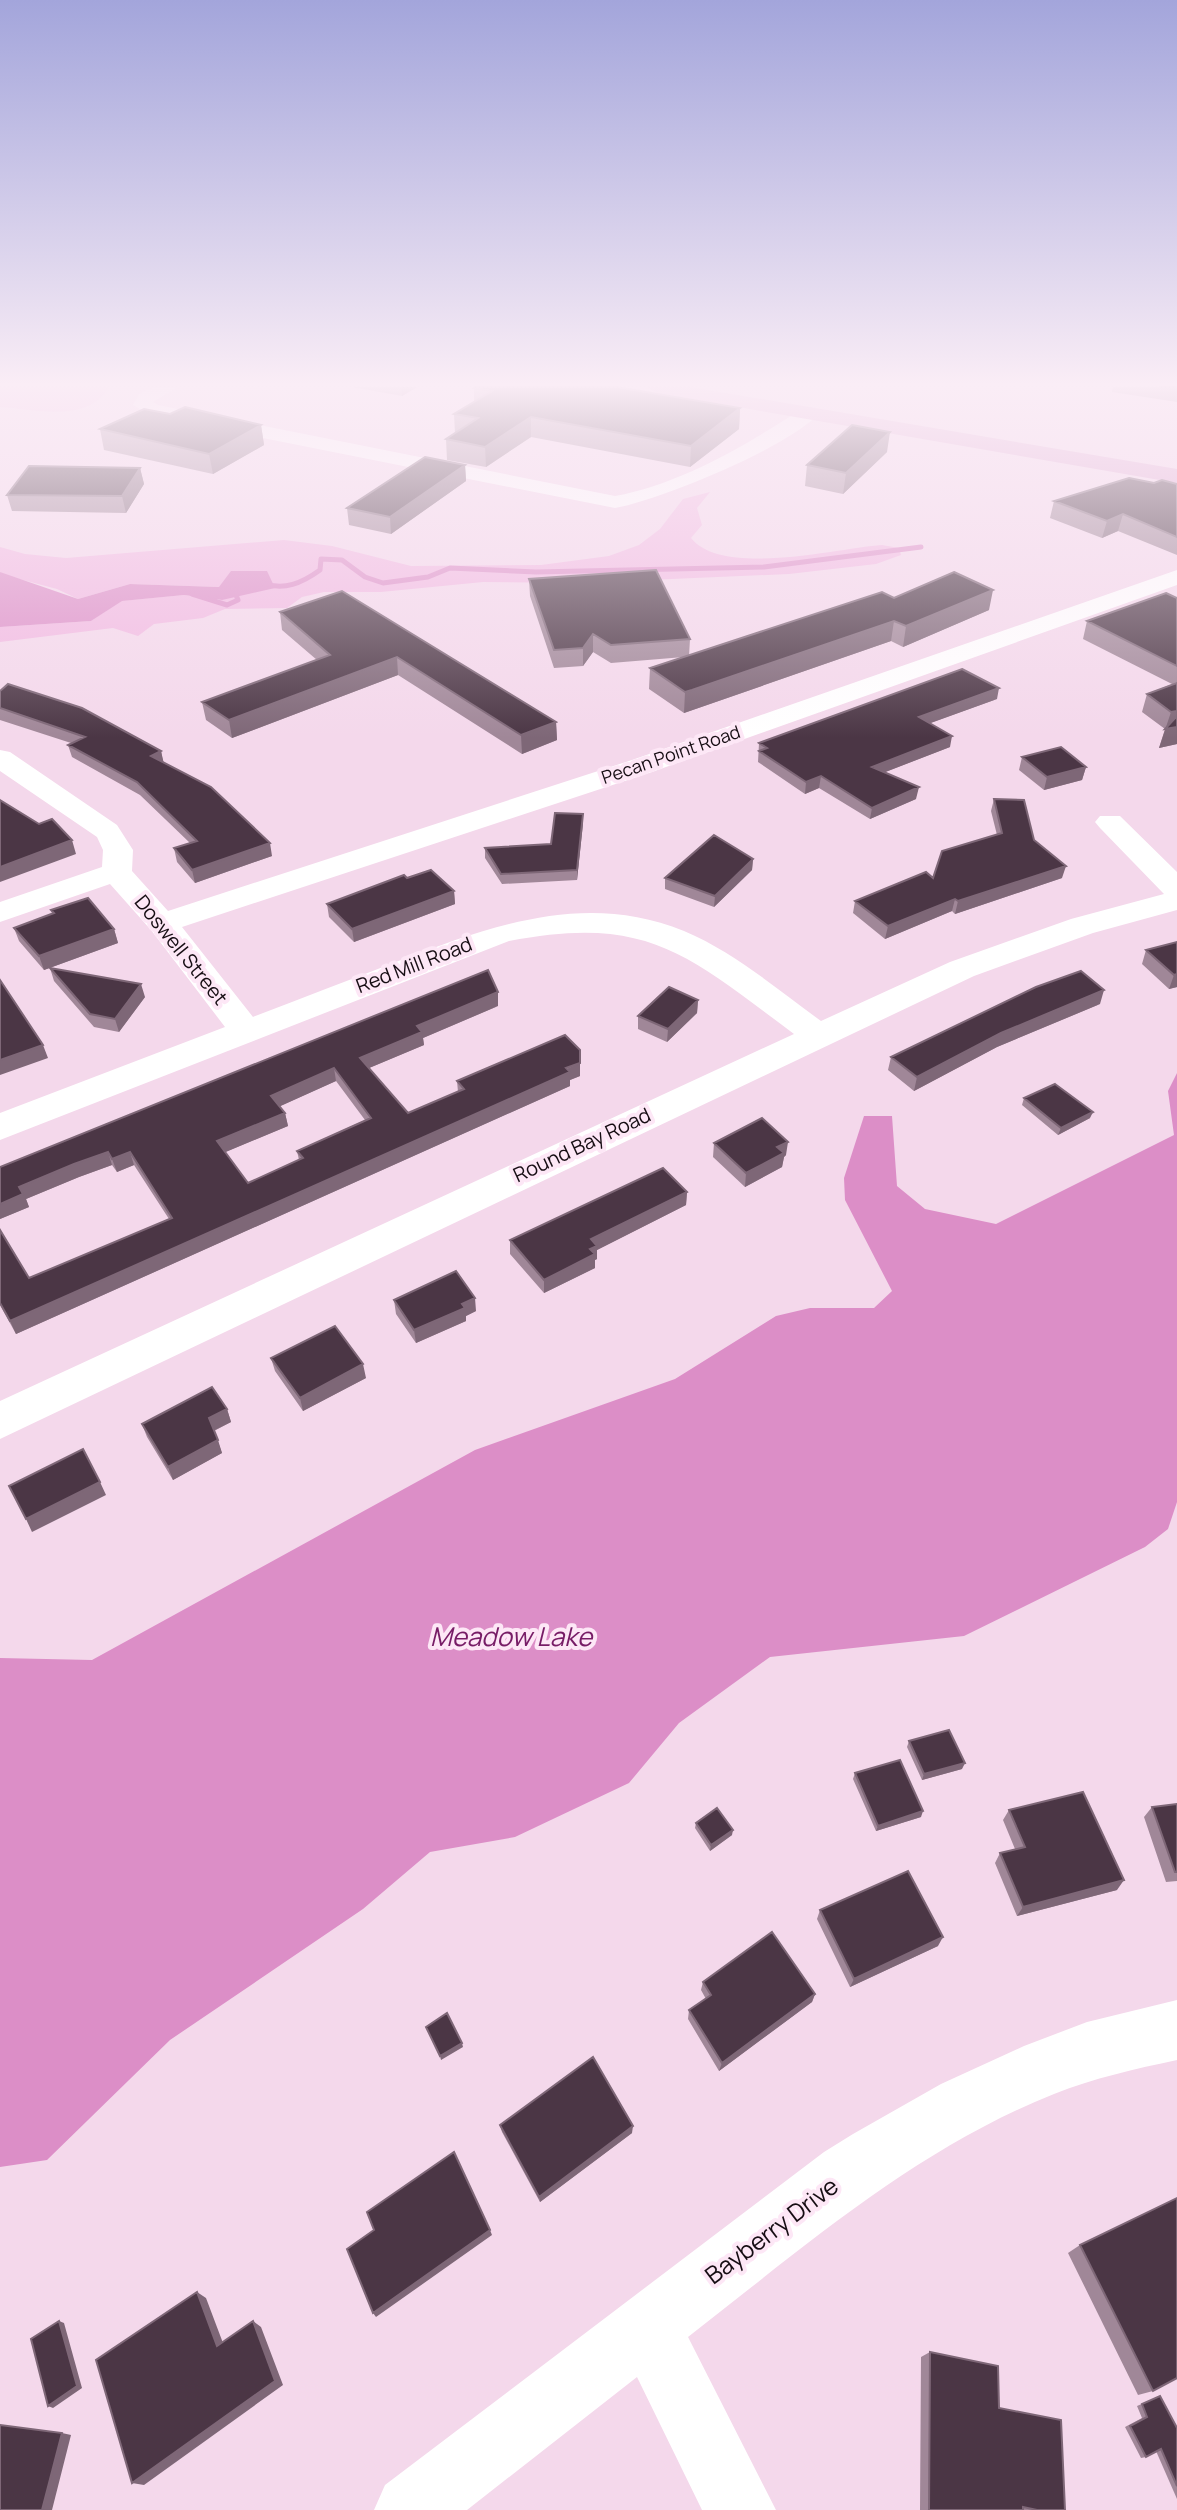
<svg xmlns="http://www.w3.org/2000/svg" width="1177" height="2510" font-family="Manrope,sans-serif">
<rect width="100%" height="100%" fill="#f4d8eb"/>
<path fill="#f1b9e1" d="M0 387H109C88 424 35 409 0 407Z
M710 492 697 508 702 525 691 538C723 578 838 548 882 545L899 548 901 555 876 564 789 574 579 583 483 582 381 592H324L302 597 287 608 225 609 203 618 154 624 138 636 113 628 0 642V627L91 621 121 601 184 595 222 600 220 587 130 584 78 599 57 589 4 575 0 572V547L25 554 66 558 284 540 332 546 411 566 541 565 609 556 639 545 660 529 683 499Z"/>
<path fill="#dc8ec7" d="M231 571H267L275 588 222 600 184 595 122 601 91 621 0 627V572L78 599 130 584 219 587Z
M1177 1073V1502L1168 1529 1145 1547 964 1636 770 1657 679 1723 629 1783 515 1837 430 1852 363 1909 170 2040 47 2160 0 2167V1658L92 1660 475 1450 675 1379 776 1316 810 1308H874L892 1291 845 1200 844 1178 864 1116H892L897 1186 925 1209 996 1224 1174 1135 1168 1091Z"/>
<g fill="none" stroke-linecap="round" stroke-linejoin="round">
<path stroke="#dc8ec7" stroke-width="5" d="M263 583C284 591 302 583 320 570L321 559 342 560 365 577 383 583 428 577 450 568 536 572 764 567 921 547
M192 594 227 605 238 600 232 585"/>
<path fill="#fff" fill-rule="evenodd" d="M155 387H178L153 402 158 405 615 496C681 484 748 444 803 408H817L820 412C792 446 660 500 615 508L152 416 133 405 139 394Z
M1177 570V585L652 772 182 927 253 1017C302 998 352 979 401 960 494 925 586 891 684 931 734 952 778 990 821 1021L950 962 1071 919 1164 894 1100 828 1095 822 1100 816H1120L1177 872V910L1093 933 974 976 0 1439V1401L794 1034C688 955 648 914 509 941L0 1140V1113L225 1027 151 930 110 884 0 922V902L102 867 103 850 97 837 0 771V750L10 752 117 825 133 850 132 871 168 911 632 760Z
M1177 2000V2060C1135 2069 1094 2078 1054 2094 916 2149 804 2247 688 2337L776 2510H702L637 2377 467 2510H374L385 2485 824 2152 853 2134 941 2084 1024 2046 1087 2022Z"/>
<path fill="#dfaad2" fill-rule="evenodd" d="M647 387H690L1177 469V483L657 393Z"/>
</g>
<path fill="#a08798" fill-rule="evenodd" d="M352 387H417L402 396Z
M1113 387H1177V402L1112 392Z
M474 388 740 408 739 429 690 467 531 437 486 467 447 460 446 439 455 433 454 414 474 402Z
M261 425 264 445 213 474 104 450 100 429Z
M887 452 843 494 805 486 807 465Z
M465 465 466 481 391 534 349 525 347 508Z
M140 468 144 484 126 513 12 511 7 495Z
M1154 483 1177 484V555L1118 531 1102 538 1050 518 1054 501Z
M529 579 690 639 689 656 894 598 989 610 903 647 891 641 684 713 649 689 650 668 684 657 611 663 593 652 583 666 554 668 530 596Z
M342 591 556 722 557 740 522 754 398 675 232 738 206 720 202 702 317 660 282 630 280 612Z
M1177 598V744L1159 748 1165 729 1142 712 1147 694 1172 684 1083 639 1087 621Z
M0 691 161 751 163 762 272 856 195 883 177 862 174 848 190 843 140 795 72 757 68 745 71 743 0 720Z
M997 699 930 723 950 747 885 772 916 799 870 819 819 788 805 794 758 762 759 743Z
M1022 757 1086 767 1082 780 1044 790 1019 770Z
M994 799 1034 840 1062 878 955 914 952 911 885 939 853 913 855 901 933 878 997 835 991 811Z
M583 814 577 880 502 884 485 858V848L551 844Z
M753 859 752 870 714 907 665 889V878Z
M454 891 455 904 354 942 329 917 327 904Z
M51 910 114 929 118 943 44 970 19 941 14 928 52 914Z
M1177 942V987L1169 989 1142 964 1146 950Z
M50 968 145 997 119 1032 94 1027 54 981Z
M698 1000 697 1013 667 1042 638 1029V1016Z
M1100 1004 997 1047 914 1091 888 1070 891 1057Z
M498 1006 423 1038 424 1045 369 1068 408 1113 458 1092 457 1081 580 1050V1076L570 1080V1086L16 1334 0 1305V1230L29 1278 169 1219 134 1165 117 1172 112 1165 79 1177 26 1199 29 1207 0 1219V1167ZM336 1081 365 1120 297 1151 299 1160 248 1183 225 1152 288 1126 285 1113 280 1106Z
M1024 1098 1090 1118 1058 1135 1022 1105Z
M714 1143 786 1155 784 1157 782 1167 745 1187 713 1157Z
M687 1192 686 1205 597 1250V1259L595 1260V1268L544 1293 510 1254V1240Z
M394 1300 476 1311 466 1316V1321L416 1343 396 1314Z
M271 1358 366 1378 303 1411 275 1371Z
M227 1409 231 1422 214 1431 222 1453 173 1480 147 1437 142 1424Z
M909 1741 962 1769 922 1780 907 1747Z
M855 1773 921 1817 876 1831 853 1779Z
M1177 1804V1881L1166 1882 1144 1817 1152 1807Z
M1009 1810 1117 1890 1017 1916 995 1863 1000 1853 1015 1849 1003 1820Z
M696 1823 732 1835 710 1851 695 1828Z
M820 1910 938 1946 850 1987 817 1919Z
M703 1982 815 1994 812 2002 719 2071 688 2019 689 2010 706 1999 701 1990Z
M500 2125 632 2133 540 2202 502 2132Z
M1080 2245 1153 2391 1138 2395 1068 2253Z
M930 2352 999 2408 1065 2510H920L921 2357Z
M1160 2396 1177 2428V2499L1156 2451 1146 2457 1141 2458 1125 2427 1142 2418 1137 2406Z"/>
<path fill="#7e6777" d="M401 387H417L402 396Z
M740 408 739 429 690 467 691 446Z
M531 417V437L486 467 485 447Z
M261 425 264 445 213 474 209 454Z
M890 432 887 452 843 494 846 473Z
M465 465 466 481 391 534 390 517Z
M140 468 144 484 126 513 122 496Z
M1123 514 1118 531 1102 538 1107 521Z
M993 590 989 610 903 647 906 626Z
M894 621 891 641 684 713 685 692Z
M593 634V652L583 666V648Z
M397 657 398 675 232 738 229 720Z
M999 688 997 699 917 728 919 717Z
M1177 711V744L1159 748 1171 712Z
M556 722 557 740 522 754 521 735Z
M952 736 950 747 870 778 872 767Z
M161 751 164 764 151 756Z
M1086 767 1082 780 1044 790 1047 777Z
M821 776 819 788 805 794 806 782Z
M919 787 916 799 870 819 872 808Z
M583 814V824L577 880V870Z
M72 840 76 854 0 882V867Z
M270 843 272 856 195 883 192 870Z
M753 859 752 870 714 907 715 896Z
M1066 866 1062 878 955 914 958 901Z
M454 891 455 904 354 942 352 929Z
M955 899 952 911 885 939 888 926Z
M114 929 118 943 44 970 39 956Z
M1177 974V987L1169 989 1174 975Z
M141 984 145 997 119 1032 115 1019Z
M1104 990 1100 1004 997 1047 914 1091 917 1077 1001 1033Z
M498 992V1006L423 1038 424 1045 362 1071 360 1058 417 1026Z
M698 1000 697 1013 667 1042 668 1029Z
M43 1045 48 1058 0 1075V1060Z
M580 1063V1076L570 1080V1086L16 1334 10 1321Z
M334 1068 336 1081 274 1109 271 1096Z
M1093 1112 1090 1118 1058 1135 1061 1128Z
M285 1113 288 1126 221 1154 217 1141Z
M788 1142 786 1155 784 1157 782 1167 745 1187 746 1173 777 1147Z
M108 1152 112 1165 79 1177 26 1199 29 1207 0 1219V1204L19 1187 74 1164Z
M130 1152 134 1165 117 1172 112 1159Z
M687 1192 686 1205 597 1250V1259L595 1260V1268L544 1293V1280L591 1239Z
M475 1298 476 1311 466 1316V1321L416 1343 414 1330 462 1304Z
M363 1364 366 1378 303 1411 300 1398Z
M227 1409 231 1422 213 1431 209 1418Z
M218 1440 222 1453 173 1480 168 1467Z
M100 1482 106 1495 32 1532 26 1519Z
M965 1763 962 1769 922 1780 924 1774Z
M923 1811 921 1817 876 1831 878 1826Z
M733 1830 732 1835 710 1851 711 1845Z
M1124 1880 1117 1890 1017 1916 1023 1907Z
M943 1937 938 1946 850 1987 854 1979Z
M815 1994 812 2002 719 2071 722 2063Z
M462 2043 463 2047 441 2060 440 2056Z
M633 2126 632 2133 540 2202 539 2197Z
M490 2230 492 2235 376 2317 373 2313Z
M197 2292 206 2298 226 2351 217 2346Z
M59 2321 64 2323 82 2388 53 2408 48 2406Z
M253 2321 261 2327 283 2385 144 2485 132 2483Z
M62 2433 71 2435 52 2510H42Z"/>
<path fill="#4b3645" stroke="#7e6777" stroke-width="2" fill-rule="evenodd" d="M475 387H617L740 408 691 446 531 417 485 447 446 439 478 418 454 414 492 391 474 388Z
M1159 387H1177V389Z
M185 407 261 425 209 454 100 429 144 409 170 414Z
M852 425 890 432 846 473 807 465Z
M425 457 465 465 390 517 347 508Z
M29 466 140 468 122 496 7 495Z
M1129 478 1154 483 1162 480 1177 484V537L1123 514 1107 521 1054 501Z
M656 570 690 639 611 645 593 634 583 648 554 650 529 579Z
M954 572 993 590 906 626 894 621 692 690 685 692 650 668 882 592 894 598Z
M342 591 556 722 521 735 397 657 229 720 202 702 330 655 280 612Z
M1166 593 1177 598V666L1087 621Z
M962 669 999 688 919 717 952 736 872 767 919 787 872 808 821 776 806 782 759 751 767 748 759 743Z
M1177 683V711L1171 712 1147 694Z
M8 684 82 708 161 751 151 756 211 787 270 843 192 870 174 848 197 841 137 782 68 745 85 737 0 708V691Z
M1177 716V727L1165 729Z
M1061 747 1086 767 1047 777 1022 757Z
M994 799 1024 800 1034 840 1066 866 958 901 955 899 888 926 855 901 926 872 933 878 942 851 1002 833Z
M0 800 39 824 52 819 72 840 0 867Z
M555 813 583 814 577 870 501 874 485 848 551 844Z
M714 835 753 859 715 896 665 878Z
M431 870 454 891 352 929 327 904 404 875 407 878Z
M88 898 114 929 39 956 14 928 54 913 51 910Z
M1177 942V974L1174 975 1146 950Z
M50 968 141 984 115 1019 90 1014Z
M488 970 498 992 417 1026 422 1032 360 1058 408 1113 464 1089 457 1081 565 1035 580 1050V1063L566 1068 570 1072 10 1321 0 1303V1230L29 1278 172 1218 130 1152 112 1159 108 1152 74 1164 19 1187 23 1194 0 1204V1167ZM334 1068 371 1118 297 1151 303 1158 248 1183 217 1141 285 1113 271 1096Z
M1081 971 1104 990 1001 1033 917 1077 891 1057 1036 987Z
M0 980 43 1045 0 1060Z
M669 987 698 1000 668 1029 638 1016Z
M1055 1084 1093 1112 1061 1128 1024 1098Z
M762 1118 788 1142 777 1147 784 1153 746 1173 714 1143Z
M663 1168 687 1192 591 1239 597 1246 590 1249 595 1254 544 1280 510 1240Z
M456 1271 475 1298 462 1304 465 1308 414 1330 394 1300Z
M335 1326 363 1364 300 1398 271 1358Z
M212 1387 227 1409 209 1418 218 1440 168 1467 142 1424Z
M83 1449 100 1482 26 1519 9 1486Z
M949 1730 965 1763 924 1774 909 1741Z
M900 1760 923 1811 878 1826 855 1773Z
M1083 1792 1124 1880 1023 1907 1000 1853 1025 1847 1009 1810Z
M1177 1804V1872H1175L1152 1807Z
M717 1808 733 1830 711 1845 696 1823Z
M908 1871 943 1937 854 1979 820 1910Z
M772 1932 815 1994 722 2063 689 2010 711 1995 703 1982Z
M447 2013 462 2043 440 2056 426 2027Z
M593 2057 633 2126 539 2197 500 2125Z
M454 2152 490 2230 373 2313 347 2249 374 2230 367 2212Z
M1177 2198V2378L1153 2391 1080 2245Z
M197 2292 217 2346 253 2321 275 2381 132 2483 96 2360Z
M59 2321 77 2386 48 2406 31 2339Z
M930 2352 998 2366 999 2408 1061 2420 1065 2510H1037L1023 2507V2510H929Z
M1160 2396 1177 2428V2486L1161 2449 1146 2457 1130 2426 1147 2417 1142 2404Z
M0 2425 62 2433 42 2510H0Z"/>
<linearGradient id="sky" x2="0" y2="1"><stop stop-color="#a3a5db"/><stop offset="0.52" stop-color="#faedf6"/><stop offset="1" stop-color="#faedf6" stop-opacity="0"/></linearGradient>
<rect width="1177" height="738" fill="url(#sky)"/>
<g text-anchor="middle" stroke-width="8" stroke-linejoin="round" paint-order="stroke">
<g font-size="18" fill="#160d13" stroke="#fde7f6">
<text transform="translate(671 755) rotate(-19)" y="6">Pecan Point Road</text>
</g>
<g font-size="20" fill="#160d13" stroke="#fde7f6">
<text transform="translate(181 950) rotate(51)" y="7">Doswell Street</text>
<text transform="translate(414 965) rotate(-21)" y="7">Red Mill Road</text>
<text transform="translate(582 1145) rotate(-25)" y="7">Round Bay Road</text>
</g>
<g font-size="24" fill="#160d13" stroke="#fde7f6">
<text transform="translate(772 2231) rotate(-37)" y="8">Bayberry Drive</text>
</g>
<g font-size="26" font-style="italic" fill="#771c66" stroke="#fde7f6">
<text x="511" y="1646">Meadow Lake</text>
</g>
</g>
</svg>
